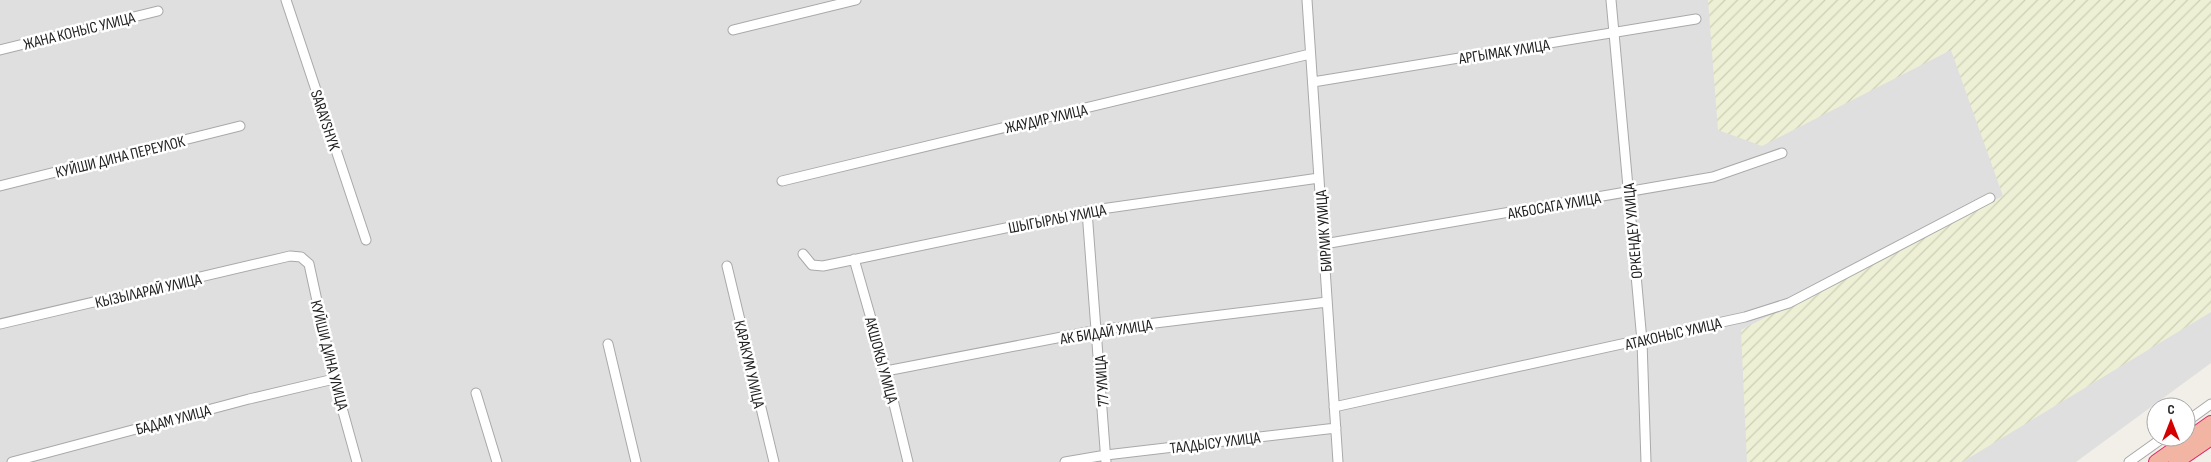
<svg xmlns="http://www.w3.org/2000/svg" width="2211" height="462" font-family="'Sofia Sans Condensed',sans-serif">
<defs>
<pattern id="farmland-furrows" width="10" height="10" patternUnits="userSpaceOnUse" patternTransform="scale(1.25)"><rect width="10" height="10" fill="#eef0d5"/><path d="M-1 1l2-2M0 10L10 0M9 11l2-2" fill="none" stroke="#ccceb7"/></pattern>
</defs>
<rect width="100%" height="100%" fill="#f2efe9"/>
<path fill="#e0dfdf" d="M0 0H2211V363L2076 462H0Z"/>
<path fill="url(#farmland-furrows)" d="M1708 0H2211V312L1962 462H1747L1741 330 2003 196 1951 50 1762 146 1718 130Z"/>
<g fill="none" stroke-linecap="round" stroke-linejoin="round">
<g stroke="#a9a9a9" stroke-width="11">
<path id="minor" d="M286 0 366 240
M1307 0 1338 462
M1611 0 1642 341 1646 462
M733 30 856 0
M0 50 158 11
M1313 82 1696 19
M782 181 1310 54
M0 186 240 126
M1087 211 1106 462
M1324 244 1713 177 1782 153
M803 254 812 265 823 266 1087 211 1319 178
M854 259 886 371 908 462
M727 266 774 462
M0 324 290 256 301 257 309 264 334 379 357 462
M608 344 636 462
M886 371 1098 330 1327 302
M476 393 497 462
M1334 407 1745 317 1789 303 1990 198
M2186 422 2211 404
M12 462 249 399 334 379
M1065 462 1106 455 1336 428
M2129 462 2164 437"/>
</g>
<g stroke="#dc2a67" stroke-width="16">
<path id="trunk" d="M2156 462 2211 423
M2176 462 2211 438"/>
</g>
<use href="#minor" stroke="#fff" stroke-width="9"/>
<use href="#trunk" stroke="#f2b4a3" stroke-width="14"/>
</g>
<g text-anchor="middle" stroke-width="5" stroke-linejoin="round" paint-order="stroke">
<g font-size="16" fill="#222" stroke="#fff">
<text transform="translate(79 30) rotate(-14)" y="6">ЖАНА КОНЫС УЛИЦА</text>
<text transform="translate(1504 51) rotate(-9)" y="6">АРГЫМАК УЛИЦА</text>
<text transform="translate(1046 118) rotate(-13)" y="6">ЖАУДИР УЛИЦА</text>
<text transform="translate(326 120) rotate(72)" y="6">SARAYSHYK</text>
<text transform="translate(120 156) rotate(-14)" y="6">КУЙШИ ДИНА ПЕРЕУЛОК</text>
<text transform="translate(1554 205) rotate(-10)" y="6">АКБОСАГА УЛИЦА</text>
<text transform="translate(1057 218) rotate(-11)" y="6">ШЫГЫРЛЫ УЛИЦА</text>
<text transform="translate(1323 231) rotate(-94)" y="6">БИРЛИК УЛИЦА</text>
<text transform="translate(1632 231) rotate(-95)" y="6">ОРКЕНДЕУ УЛИЦА</text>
<text transform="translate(148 290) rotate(-13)" y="6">КЫЗЫЛАРАЙ УЛИЦА</text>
<text transform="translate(1106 331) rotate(-9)" y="6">АК БИДАЙ УЛИЦА</text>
<text transform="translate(1673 333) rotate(-13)" y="6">АТАКОНЫС УЛИЦА</text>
<text transform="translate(330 355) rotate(76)" y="6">КУЙШИ ДИНА УЛИЦА</text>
<text transform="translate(882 360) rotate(75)" y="6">АКШОКЫ УЛИЦА</text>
<text transform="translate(750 364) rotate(77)" y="6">КАРАКУМ УЛИЦА</text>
<text transform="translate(1101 381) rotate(-94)" y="6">77 УЛИЦА</text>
<text transform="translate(173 419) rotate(-15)" y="6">БАДАМ УЛИЦА</text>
<text transform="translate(1215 442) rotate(-7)" y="6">ТАЛДЫСУ УЛИЦА</text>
</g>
</g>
<g transform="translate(2171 422)"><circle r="24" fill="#ffffff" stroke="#a7a7a7"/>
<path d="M0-4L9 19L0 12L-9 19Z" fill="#d40000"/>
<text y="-8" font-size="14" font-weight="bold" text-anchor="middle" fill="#222222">С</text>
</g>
</svg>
